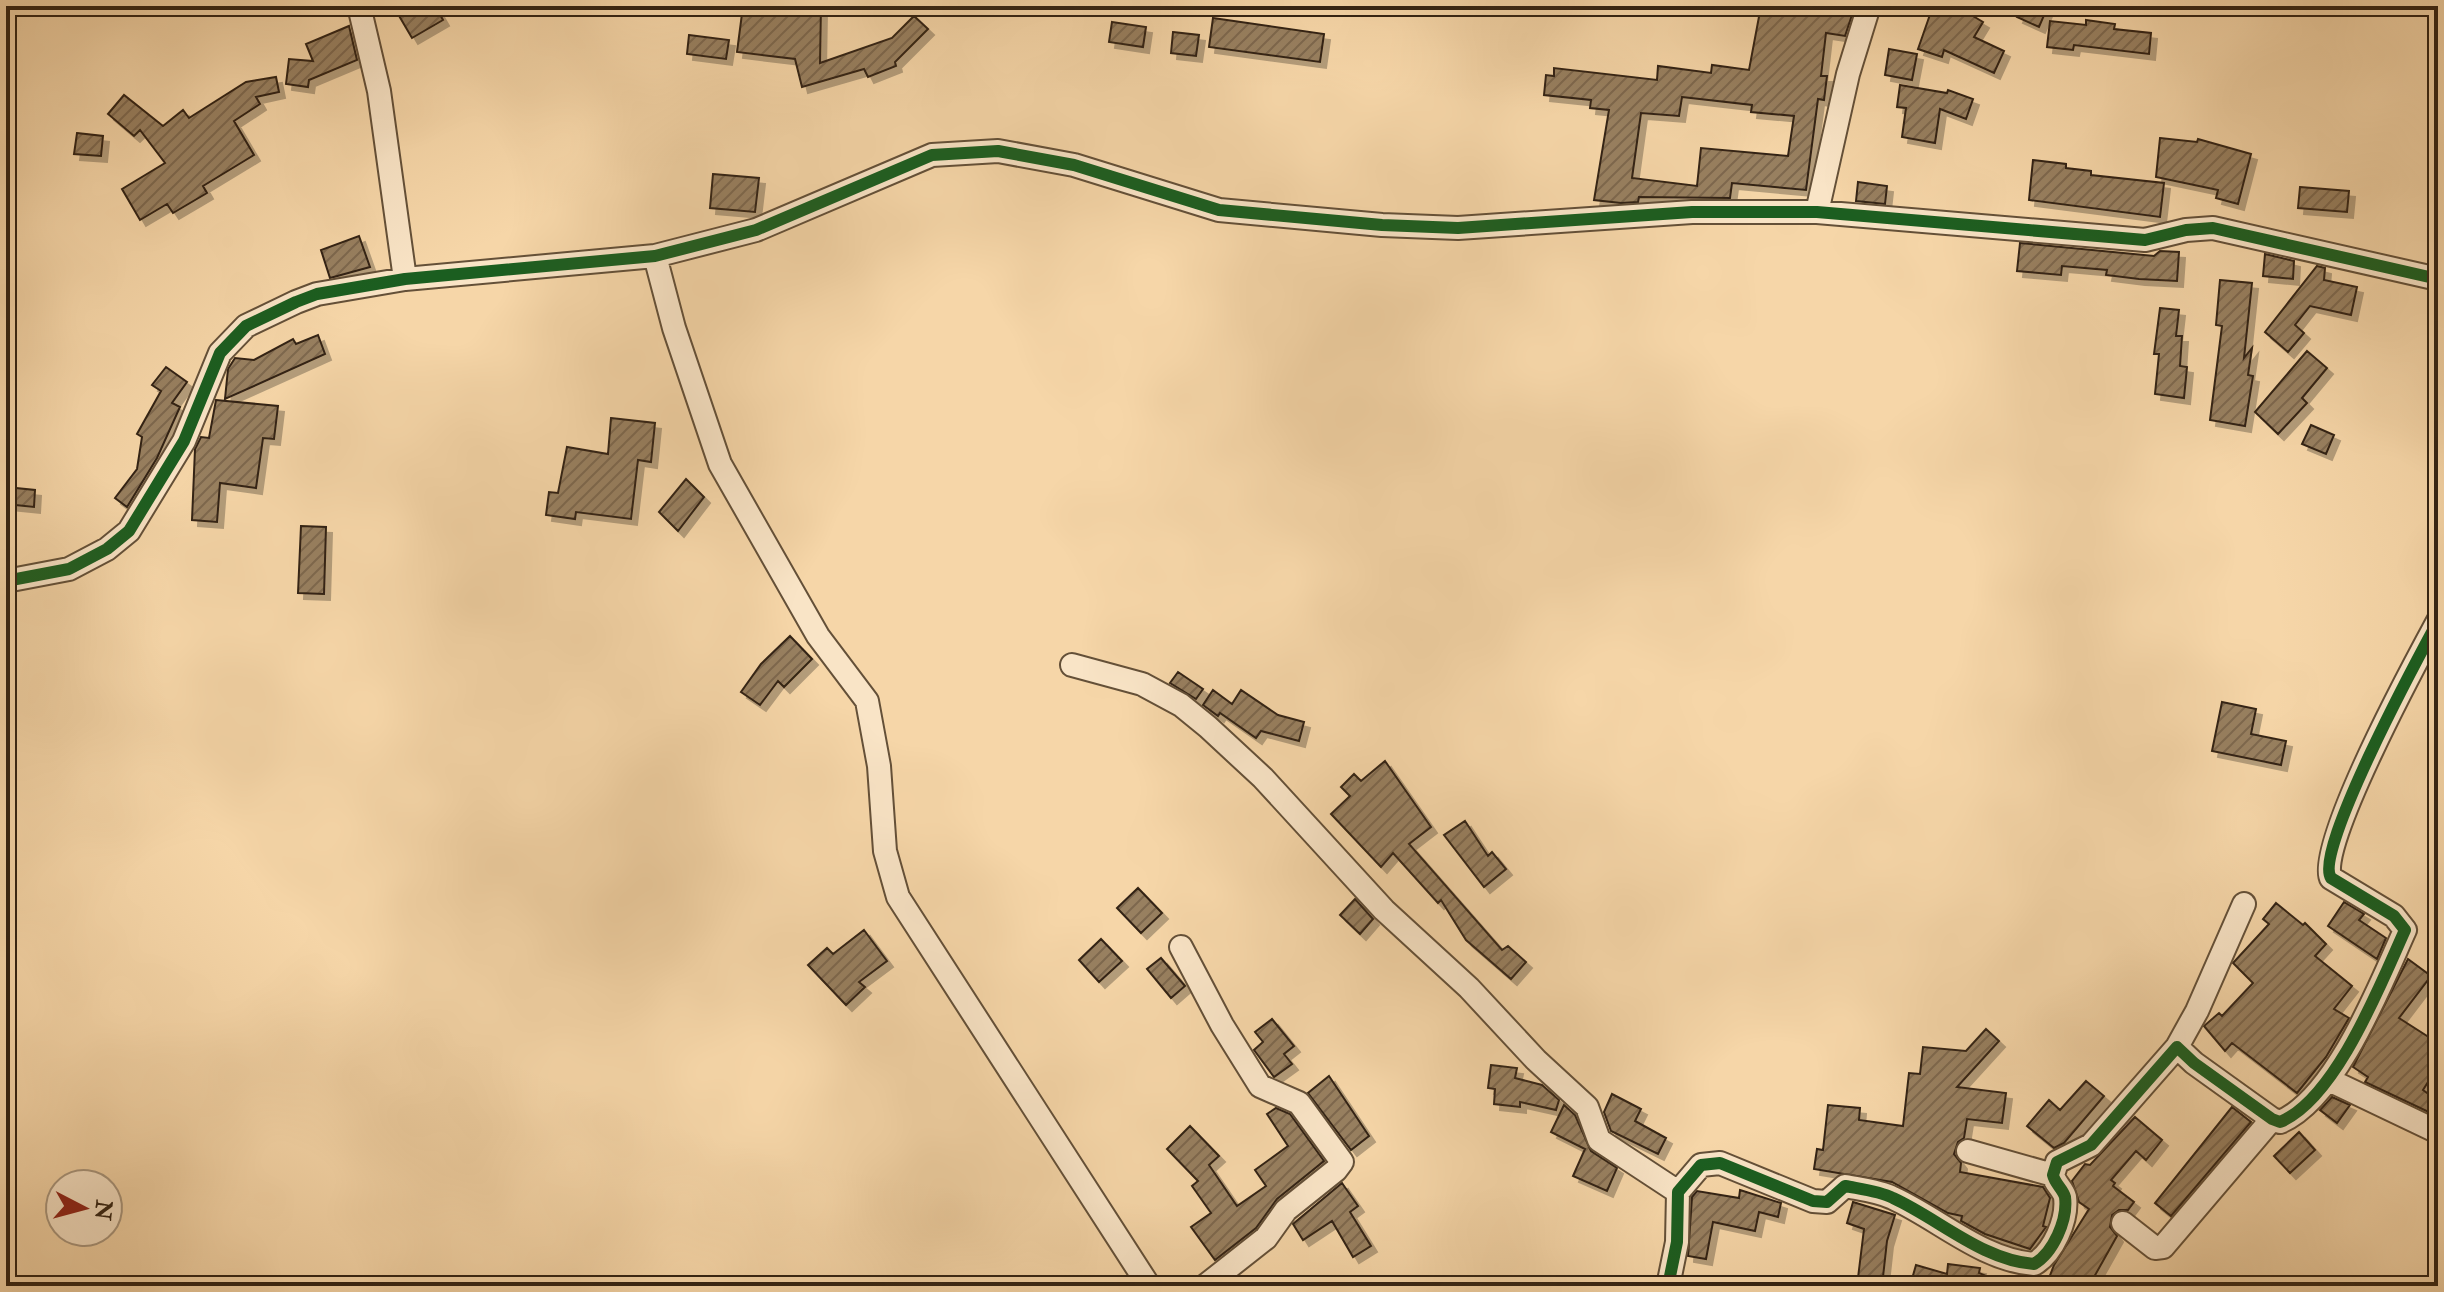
<svg xmlns="http://www.w3.org/2000/svg" width="2444" height="1292" font-family="'IM FELL Double Pica',serif">
<defs>
<pattern id="building-hatch" width="6" height="6" patternUnits="userSpaceOnUse" patternTransform="scale(2)"><rect width="6" height="6" fill="#988060"/><path d="M-1 1l2-2M0 6l6-6M5 7l2-2" fill="none" stroke="#7d684e"/></pattern>
<filter id="shadow"><feDropShadow dx="6" dy="6" stdDeviation="0" flood-color="#0004"/></filter>
</defs>
<rect width="100%" height="100%" fill="#f6d6a8"/>
<filter id="stains"><feTurbulence type="fractalNoise" baseFrequency=".0025" numOctaves="4"/><feColorMatrix values="0 0 0 0 .2 0 0 0 0 .09 0 0 0 0 .02 0 0 0 .5 -.17"/></filter>
<radialGradient id="worn" r=".72"><stop offset=".6" stop-color="#630" stop-opacity="0"/><stop offset="1" stop-color="#630" stop-opacity=".3"/></radialGradient>
<path fill="url(#building-hatch)" stroke="#332313" stroke-width="2" fill-rule="evenodd" filter="url(#shadow)" d="M412 6H435L443 20 412 38 398 14Z
M743 6H821L820 63 892 38 914 16 928 29 895 62 896 66 868 77 864 69 802 87 795 59 737 52Z
M1761 6 1854 9 1845 36 1826 33 1821 76H1827L1824 100 1818 99 1806 190 1732 183 1730 198 1639 197 1638 202 1621 203 1594 200 1609 110 1590 108 1591 100 1544 95 1546 75 1554 76V68L1657 80 1658 66 1711 73 1712 65 1749 70ZM1682 97 1752 105 1751 112 1794 116 1788 156 1701 148 1697 186 1632 178 1641 113 1679 116Z
M1933 6H1964L1963 10 1983 22 1974 37 2004 51 1994 73 1944 50 1942 57 1918 49Z
M2022 6H2048L2039 27 2017 17Z
M1213 18 1324 34 1320 62 1209 47Z
M2086 20 2115 24 2114 29 2151 33 2149 54 2074 45 2073 50 2047 47 2050 21 2086 25Z
M1112 22 1146 27 1143 47 1109 42Z
M349 26 357 60 309 80 308 87 286 84 289 59 313 61 306 44Z
M1173 32 1199 35 1196 56 1171 53Z
M689 35 729 40 726 59 687 54Z
M1889 49 1917 54 1912 80 1885 75Z
M276 77 279 92 256 97 260 104 234 121 254 155 203 186 207 193 173 213 167 204 140 220 122 189 165 163 140 130 134 136 108 114 124 95 163 126 183 110 189 118 246 82Z
M1900 85 1947 93 1948 90 1973 99 1966 119 1940 109 1935 143 1902 137 1906 108 1897 107Z
M77 133 103 136 101 156 74 154Z
M2160 138 2197 142 2198 139 2251 154 2238 204 2216 198 2218 190 2156 177Z
M2033 160 2066 164V168L2091 171V175L2164 183 2160 217 2029 200Z
M713 174 759 178 755 212 710 208Z
M1858 182 1887 186 1885 204 1856 201Z
M2300 187 2349 191 2347 212 2298 208Z
M359 236 370 267 330 278 321 250Z
M2020 243 2154 256 2160 251 2179 252 2177 281 2139 279 2106 275 2107 270 2062 266 2061 275 2017 271Z
M2265 254 2294 261 2293 279 2263 276Z
M2317 266 2325 268 2324 280 2357 287 2351 315 2310 306 2295 325 2304 333 2288 352 2265 332Z
M2220 280 2252 283 2244 358 2252 348 2248 375 2253 376 2245 426 2210 420 2222 326 2216 325Z
M2160 308 2179 310 2176 336H2182L2180 366 2187 367 2184 398 2155 394 2159 354H2154Z
M318 335 325 354 225 399 228 369 235 358 254 360 293 339 296 344Z
M2307 351 2327 368 2302 398 2307 403 2278 434 2255 412Z
M166 367 187 382 172 403 180 407 157 458 127 507 115 498 137 469 142 437 137 434 161 391 152 385Z
M216 400 278 406 274 439 263 438 256 488 220 483 217 522 192 520 195 449 201 437 209 438Z
M611 418 655 423 651 462 638 460 631 519 576 512 575 519 546 515 549 492 558 493 567 447 608 454Z
M2311 425 2334 435 2326 454 2302 444Z
M686 479 704 497 678 531 659 512Z
M6 487 35 490 34 507 6 504Z
M301 526 326 527 324 594 298 593Z
M790 636 812 659 784 687 778 681 760 705 741 692 761 664Z
M1178 672 1203 689 1196 699 1170 683Z
M1213 690 1232 704 1241 690 1278 715 1304 722 1299 741 1261 731 1256 738 1220 713 1218 716 1203 705Z
M2222 702 2256 709 2251 734 2286 741 2281 765 2212 751Z
M1385 761 1431 827 1409 844 1502 950 1508 946 1526 962 1511 979 1466 940 1441 900 1438 903 1393 853 1381 867 1331 814 1350 796 1341 787 1354 774 1361 781Z
M1465 821 1488 856 1492 852 1506 869 1484 887 1444 835Z
M1138 888 1162 913 1141 933 1117 908Z
M1355 899 1373 919 1360 934 1340 915Z
M2344 902 2364 914 2359 920 2386 938 2377 959 2328 926Z
M2276 903 2303 925 2305 923 2326 944 2315 956 2352 986 2334 1009 2349 1018 2326 1057 2297 1093 2232 1043 2225 1051 2204 1026 2219 1013 2222 1016 2253 983 2233 963 2269 924 2263 919Z
M864 930 887 961 859 982 865 987 846 1005 808 965 827 948 833 954Z
M1101 939 1122 961 1099 982 1079 960Z
M1161 958 1185 986 1171 998 1147 969Z
M2408 959 2431 976 2399 1018 2438 1043V1066L2423 1090 2438 1101 2435 1115 2365 1082 2368 1077 2353 1067Z
M1272 1019 1294 1046 1284 1054 1292 1064 1274 1077 1254 1050 1263 1042 1255 1032Z
M1986 1029 1999 1041 1957 1087 2006 1093 2002 1123 1967 1119 1964 1138 1958 1142 1954 1154 1961 1163 1960 1172 2043 1187 2050 1198 2043 1226 2046 1227 2030 1249 1985 1234 1961 1221 1962 1216 1948 1213 1892 1182 1814 1169 1817 1149 1823 1150 1828 1105 1860 1108 1859 1120 1903 1126 1909 1073 1920 1074 1923 1047 1966 1051Z
M1491 1065 1517 1068 1515 1078 1542 1085 1559 1100 1556 1110 1520 1102V1107L1494 1104 1495 1089 1488 1088Z
M1329 1076 1369 1136 1351 1150 1308 1093Z
M2086 1081 2104 1096 2064 1143 2054 1148 2027 1126 2049 1100 2060 1110Z
M1612 1094 1641 1109 1635 1121 1666 1138 1658 1154 1611 1131 1604 1112Z
M2332 1097 2350 1105 2337 1123 2320 1110Z
M1564 1105 1575 1115 1591 1151 1617 1168 1607 1191 1573 1176 1585 1149 1551 1132Z
M2232 1107 2251 1122 2171 1216 2155 1203Z
M1276 1108 1290 1114 1324 1161 1277 1199 1256 1228 1215 1260 1191 1227 1211 1213 1192 1186 1198 1181 1167 1149 1190 1126 1219 1156 1209 1165 1237 1206 1266 1186 1255 1170 1288 1146 1267 1114Z
M2135 1117 2162 1140 2146 1160 2136 1151 2111 1180 2115 1183 2113 1186 2134 1202 2128 1210H2119L2112 1215 2110 1227 2117 1236 2089 1286H2046L2054 1265 2089 1209 2079 1202 2072 1181 2085 1164 2090 1165Z
M2299 1132 2315 1150 2290 1173 2274 1156Z
M1342 1183 1358 1206 1350 1212 1371 1246 1353 1257 1332 1221 1303 1240 1293 1224Z
M1740 1190 1781 1203 1778 1217 1759 1212 1755 1231 1713 1222 1706 1259 1688 1256 1692 1197 1697 1191 1739 1198Z
M1853 1202 1895 1215 1887 1241 1882 1286H1857L1864 1229 1847 1223Z
M1948 1264 1980 1268 1979 1273 2009 1286H1910L1916 1265 1947 1274Z"/>
<g fill="none" stroke-linecap="round" stroke-linejoin="round">
<g stroke="#645038" stroke-width="26">
<path id="minor" d="M359 6 379 91 405 279
M1817 212 1848 74 1869 6
M655 256 674 328 720 464 818 636 867 701 879 766 885 851 898 897 1149 1286
M6 581 69 569 107 549 129 531 184 441 220 353 246 326 296 302 317 294 405 279 655 256 756 230 932 155 998 151 1074 165 1219 210 1382 225 1458 228 1692 212H1817L2145 240 2186 230 2213 228 2438 279
M1072 665 1142 684 1181 705 1208 727 1263 778 1384 910 1469 988 1536 1060 1587 1107 1599 1140 1678 1192
M1181 947 1222 1025 1260 1086 1299 1103 1342 1162 1336 1170 1286 1210 1266 1238 1205 1286
M2177 1047 2197 1011 2244 904
M2329 1080 2438 1132
M1968 1151 2053 1175
M2123 1223 2155 1248 2163 1247 2272 1119
M1668 1286 1677 1242 1678 1192 1701 1165 1720 1163 1813 1201 1827 1202 1845 1186C1860 1189 1879 1191 1893 1198 1939 1219 1982 1260 2034 1264 2053 1253 2068 1220 2065 1197 2063 1189 2055 1184 2053 1175L2057 1162 2091 1145 2177 1047 2194 1063 2272 1119 2280 1122C2336 1099 2381 983 2405 930L2394 916 2331 878C2313 852 2419 656 2438 621"/>
</g>
<use href="#minor" stroke="#f9e4c6" stroke-width="22"/>
<g stroke="#f9e4c6" stroke-width="17">
<path id="cycleway" d="M6 581 69 569 107 549 129 531 184 441 220 353 246 326 296 302 317 294 405 279 655 256 756 230 932 155 998 151 1074 165 1219 210 1382 225 1458 228 1692 212H1817L2145 240 2186 230 2213 228 2438 279
M1668 1286 1677 1242 1678 1192 1701 1165 1720 1163 1813 1201 1827 1202 1845 1186C1860 1189 1879 1191 1893 1198 1939 1219 1982 1260 2034 1264 2053 1253 2068 1220 2065 1197 2063 1189 2055 1184 2053 1175L2057 1162 2091 1145 2177 1047 2194 1063 2272 1119 2280 1122C2336 1099 2381 983 2405 930L2394 916 2331 878C2313 852 2419 656 2438 621"/>
</g>
<use href="#cycleway" stroke="#1b5e20" stroke-width="12"/>
</g>
<rect width="2444" height="1292" fill="none" stroke="#f6d6a8" stroke-width="32"/>
<rect x="8" y="8" width="2428" height="1276" fill="none" stroke="#332313" stroke-width="4"/>
<rect x="16" y="16" width="2412" height="1260" fill="none" stroke="#332313" stroke-width="2"/>
<g transform="translate(84 1208) rotate(96)"><circle r="38" fill="#f9e4c6" stroke="#aa977e" stroke-width="2"/>
<path d="M0-6L14 30L0 20L-14 30Z" fill="#8f2418"/>
<text y="-12" font-size="22" font-weight="bold" text-anchor="middle" fill="#332313">N</text>
</g>
<rect width="100%" height="100%" filter="url(#stains)"/>
<rect width="100%" height="100%" fill="url(#worn)"/>
</svg>
